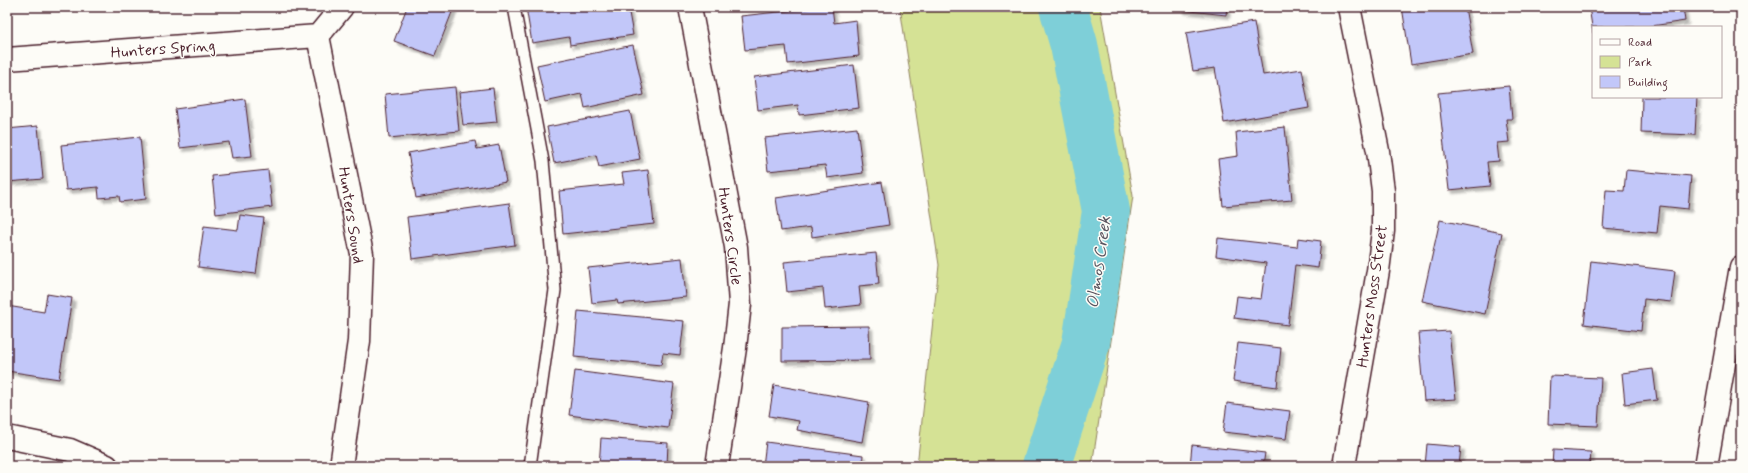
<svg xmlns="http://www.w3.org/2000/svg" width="1748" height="473" font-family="Mynerve,sans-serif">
<defs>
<filter id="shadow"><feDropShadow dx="3.5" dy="3.5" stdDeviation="1" flood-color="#0004"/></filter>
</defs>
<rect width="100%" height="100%" fill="#fdfcf7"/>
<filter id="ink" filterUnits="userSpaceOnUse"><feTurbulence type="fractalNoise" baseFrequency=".025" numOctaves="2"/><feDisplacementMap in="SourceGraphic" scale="8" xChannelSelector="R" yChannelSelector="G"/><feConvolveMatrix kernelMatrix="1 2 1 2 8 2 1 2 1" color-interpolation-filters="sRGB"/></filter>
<g filter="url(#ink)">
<path fill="#d5e295" stroke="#908060" d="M900 7H1100L1133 196 1092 466H917L939 265Z"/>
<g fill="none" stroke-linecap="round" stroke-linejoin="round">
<path stroke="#7ecfd8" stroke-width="48" d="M1046 466 1086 343 1106 211 1074 45 1063 7"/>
</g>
<path fill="#c2c7f9" stroke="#4a1f2b" filter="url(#shadow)" d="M407 7H454L435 56 394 41Z
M526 7H628L633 35 570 45 569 37 532 43Z
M824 7H832L834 23 856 20 859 56 788 64 786 46 745 50 741 16Z
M1181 7H1227L1226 15 1181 10Z
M1402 7H1465L1473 54 1411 64Z
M1589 7H1683L1685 21 1645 27H1593V33Z
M1254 22 1263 75 1302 69 1309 108 1224 123 1215 68 1193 71 1186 33Z
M633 45 644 95 585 108 582 94 545 102 537 65Z
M854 65 859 108 799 115 798 105 758 110 754 77Z
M1509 86 1512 119H1506L1509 142 1497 143 1499 161 1487 162 1490 186 1449 190 1438 93Z
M455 87 459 131 389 138 385 94Z
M493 88 497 122 463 125 459 92Z
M1642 97H1697L1695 135 1641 133Z
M245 99 252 156 232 158 229 142 180 148 175 109Z
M630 111 640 159 599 167 596 155 554 163 547 127Z
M38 126 43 179 7 182V129Z
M1285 127 1292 200 1223 206 1218 159 1238 156 1236 132Z
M857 128 863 173 827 178 825 165 768 171 764 138Z
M140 137 146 199 120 202 119 196 99 198 98 187 66 190 61 145Z
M475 141 477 149 499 145 506 182 416 198 408 153Z
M268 170 272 207 216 214 212 176Z
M648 170 654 224 563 234 559 191 624 184 622 173Z
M1626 170 1691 176 1688 209 1660 206 1657 233 1603 228 1606 190 1624 191Z
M882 182 889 225 812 237 811 227 781 231 776 198Z
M509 203 515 245 412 259 407 217Z
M240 215 264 218 256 274 198 267 204 226 238 230Z
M1440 220 1502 233 1485 314 1422 301Z
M1218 238 1297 247 1298 238 1321 241 1318 268 1295 265 1288 325 1234 318 1237 296 1261 299 1266 263 1216 256Z
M876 253 879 284 859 286 861 305 825 309 823 288 787 292 784 262Z
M682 258 686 297 618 304 617 300 592 303 588 268Z
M1591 261 1675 271 1671 302 1644 299 1641 331 1584 324Z
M47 294 72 298 59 379 7 371V306L44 312Z
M578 311 684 321 680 355 663 353 661 365 574 357Z
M869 326 870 360 782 361V327Z
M1449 331 1456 399 1424 401 1418 333Z
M1238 343 1281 348 1277 387 1233 381Z
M1653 369 1657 400 1625 404 1622 373Z
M575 371 674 384 668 428 569 415Z
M1550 376 1601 378 1598 426 1548 424Z
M774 385 869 402 862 442 797 430 799 421 769 416Z
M1227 403 1290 411 1286 439 1223 432Z
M601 438 668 443 667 466H599Z
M766 442 863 455 862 466H763Z
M1427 444 1461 447 1459 466H1425Z
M1192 445 1265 453 1263 466H1190Z
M1553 450 1591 452 1590 466H1552Z"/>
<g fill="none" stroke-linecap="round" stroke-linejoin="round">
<g stroke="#4a1f2b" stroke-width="14">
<path id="lane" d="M514 7 543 161 555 290 530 466"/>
</g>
<g stroke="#4a1f2b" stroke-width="25">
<path id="street" d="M690 7 736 247 740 304 735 348 717 466
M318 36 362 254 359 341 341 466
M318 36 342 7
M7 59 318 36
M7 437 70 450 107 466
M1344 466 1378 271 1383 231V191L1378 151 1349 7
M1706 466 1741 267"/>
</g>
<use href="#lane" stroke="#fdfcf7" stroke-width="11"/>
<use href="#street" stroke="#fdfcf7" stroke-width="22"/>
</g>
</g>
<g text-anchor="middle" stroke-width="3" stroke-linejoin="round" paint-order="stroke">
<g font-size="16" fill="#4a1f2b" stroke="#fdfcf7">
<text transform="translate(163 48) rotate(-4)" y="6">Hunters Spring</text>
<text transform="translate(352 215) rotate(81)" y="6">Hunters Sound</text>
<text transform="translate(731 236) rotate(82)" y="6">Hunters Circle</text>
<text transform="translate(1371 296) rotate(-82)" y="6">Hunters Moss Street</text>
</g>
<g font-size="17" font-style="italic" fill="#5a545f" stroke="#fdfcf7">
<text transform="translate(1098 262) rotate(-82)" y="6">Olmos Creek</text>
</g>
</g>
<rect width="1748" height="473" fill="none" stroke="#fdfcf7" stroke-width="24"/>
<rect x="12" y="12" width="1724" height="449" fill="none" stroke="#4a1f2b" stroke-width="1.5" filter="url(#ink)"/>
<rect x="1592" y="26" width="130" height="72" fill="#fdfcf7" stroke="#b5a4a5"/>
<rect x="1600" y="39" width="20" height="6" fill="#fdfcf7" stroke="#b5a4a5"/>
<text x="1628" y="46" font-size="12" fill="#4a1f2b">Road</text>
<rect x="1600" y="56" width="20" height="12" fill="#d5e295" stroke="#b5a4a5"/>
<text x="1628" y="66" font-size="12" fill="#4a1f2b">Park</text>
<rect x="1600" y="76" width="20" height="12" fill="#c2c7f9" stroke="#b5a4a5"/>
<text x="1628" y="86" font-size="12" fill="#4a1f2b">Building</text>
</svg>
